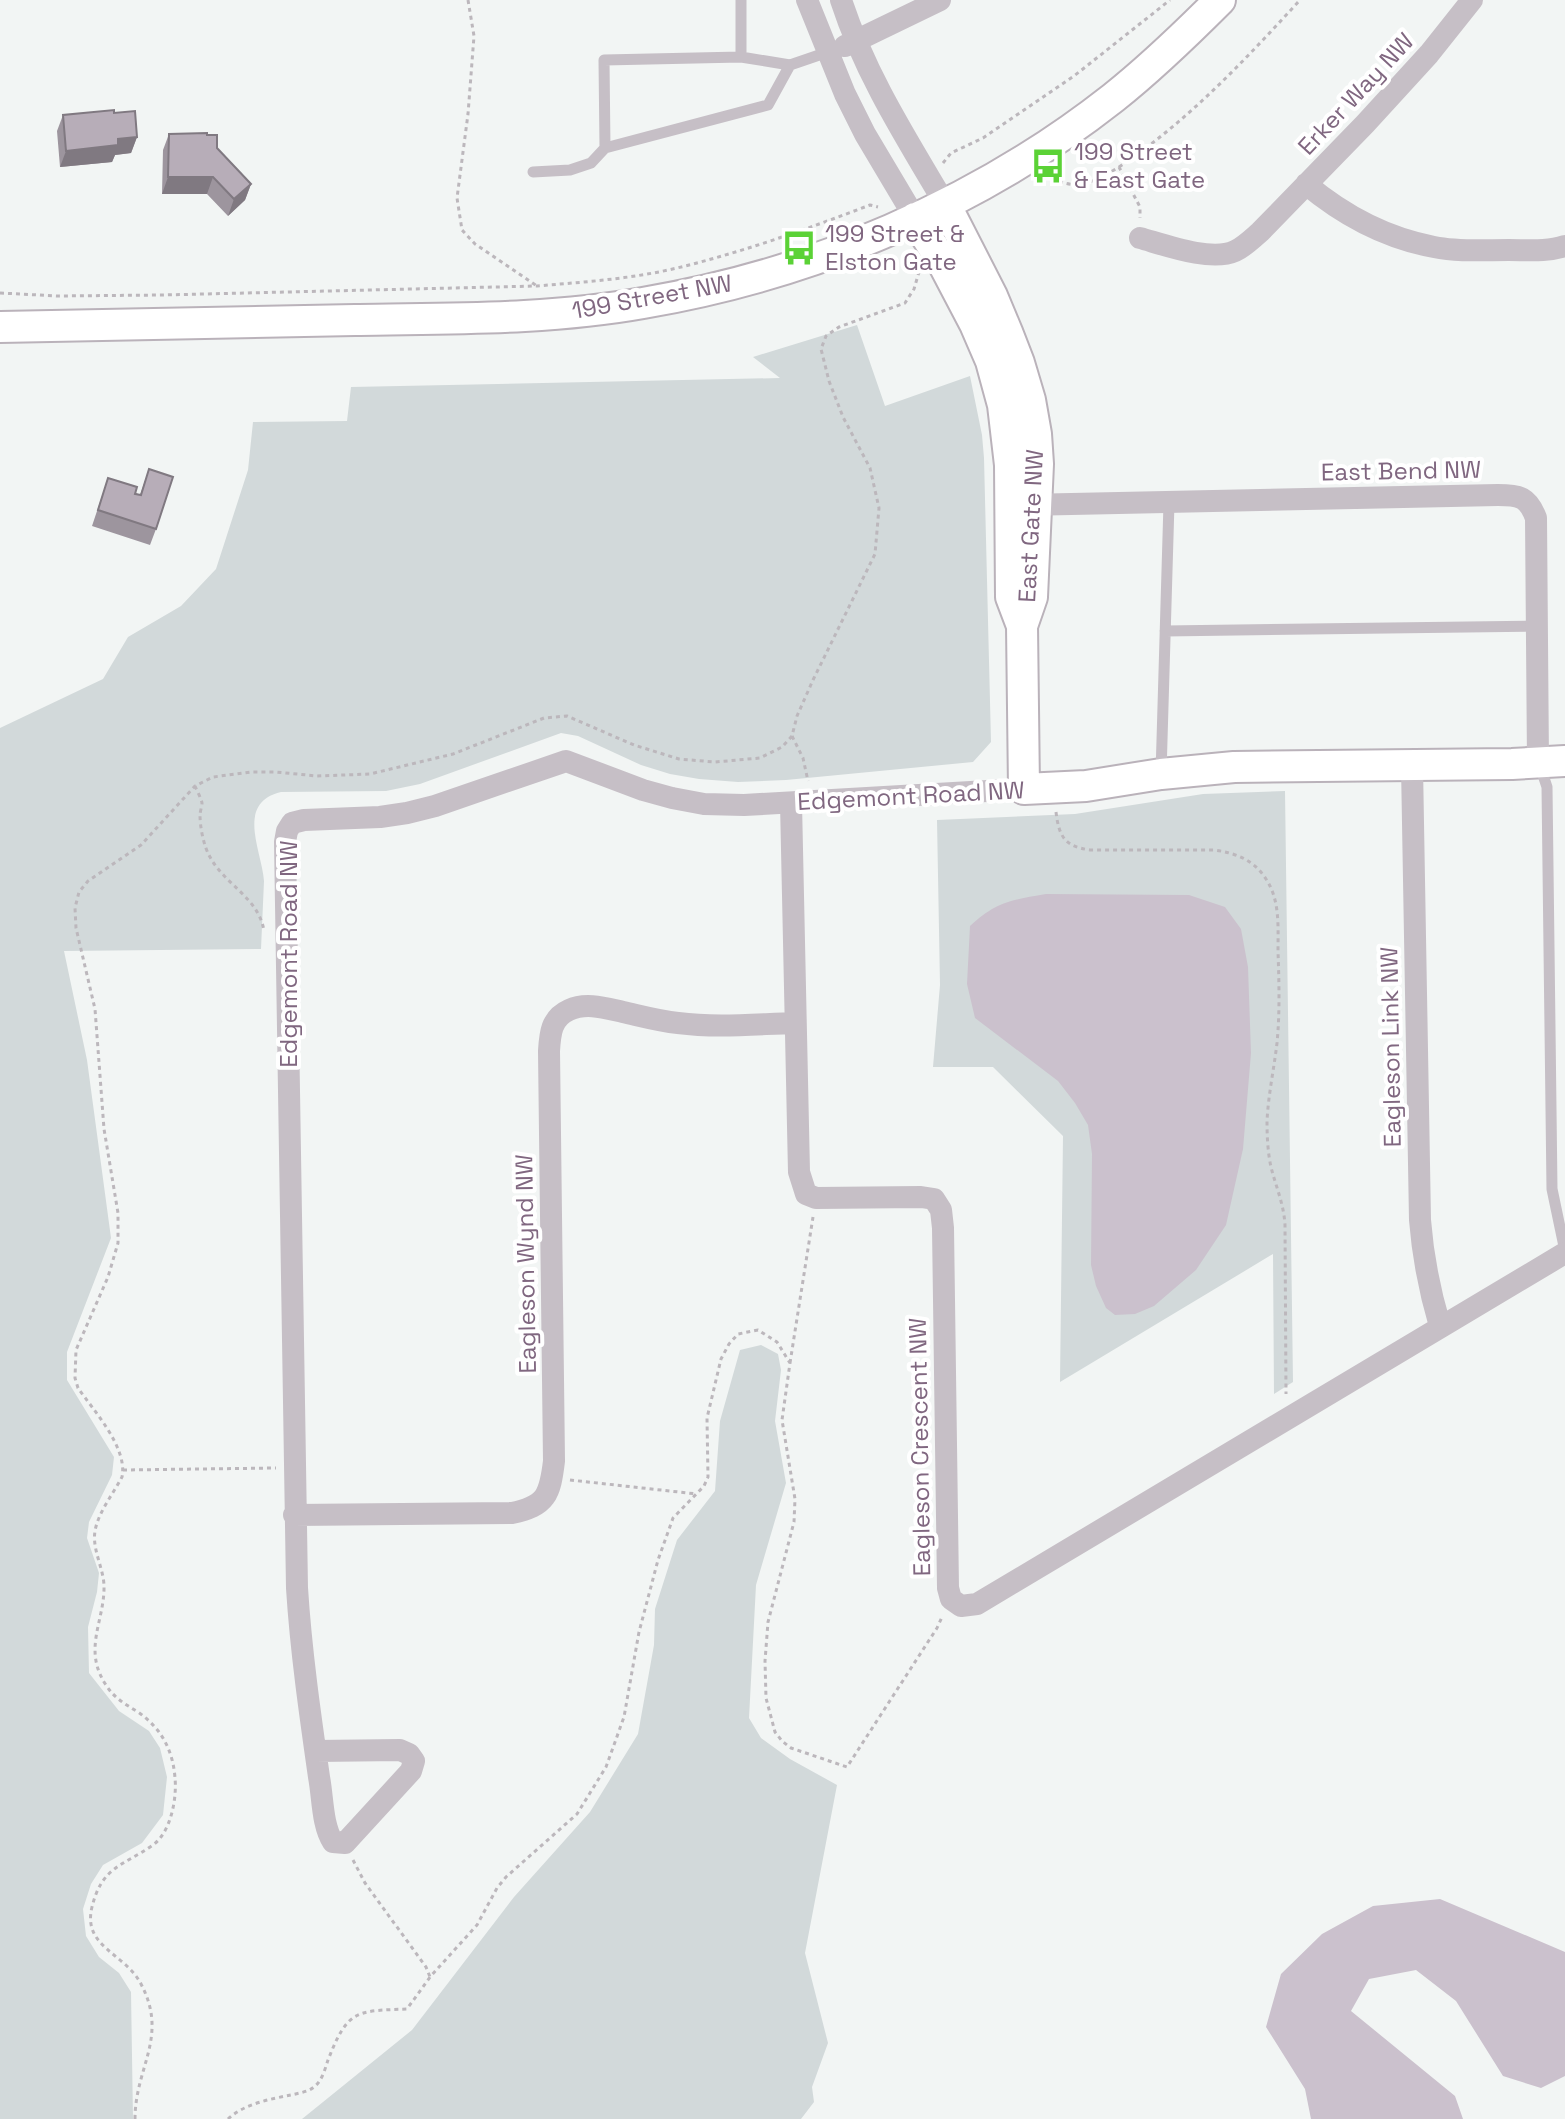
<svg xmlns="http://www.w3.org/2000/svg" width="1565" height="2119" font-family="'Space Grotesk',sans-serif">
<rect width="100%" height="100%" fill="#f2f5f4"/>
<path fill="#d2d9da" d="M857 325 885 406 970 376 982 435 984 458 991 742 973 762 786 780 738 782 699 779 670 774 641 765 578 736 561 733 420 784 386 791 281 792C235 803 262 851 264 881L261 949 64 951 87 1060 111 1238 67 1352V1380L114 1457 112 1475 89 1522 87 1538 99 1573 97 1592 88 1627 89 1673 119 1711 149 1731 160 1748 167 1777 163 1815 142 1843 103 1865 91 1884 83 1909 86 1936 99 1957 119 1973 131 1992 133 2119H0V728L103 679 128 637 181 606 216 569 248 470 253 422 347 421 351 387 780 378 753 357Z
M1285 791 1293 1382 1274 1394 1273 1254 1060 1382 1063 1136 993 1067H933L940 985 937 820 1075 814 1203 794Z
M761 1345 778 1354 781 1370 775 1421 786 1483 756 1585 749 1718 761 1738 790 1759 837 1785 805 1953 828 2043 812 2087 814 2102 801 2119H302L412 2030 514 1897 590 1812 638 1734 654 1645 655 1609 677 1540 715 1491 720 1421 740 1350Z"/>
<path fill="#cbc1cd" d="M1046 894 1189 895 1225 907 1241 929 1248 967 1251 1053 1243 1149 1226 1225 1196 1270 1154 1306 1135 1314 1115 1315 1106 1308 1096 1286 1091 1265 1092 1154 1088 1125 1075 1103 1058 1081 975 1018 967 984 970 926C997 901 1012 900 1046 894Z
M1440 1899 1565 1952V2076L1541 2088 1503 2076 1456 2001 1416 1970 1369 1979 1351 2011 1455 2096 1463 2119H1311L1305 2089 1266 2027 1281 1974 1322 1934 1373 1906Z"/>
<g fill="none" stroke-linecap="round" stroke-linejoin="round">
<g stroke="#bab2ba" stroke-width="34">
<path id="secondary" d="M945 204 992 296 1007 332 1019 363 1030 400 1036 434 1038 464 1032 597 1022 626 1024 789 1086 786 1161 774 1234 767 1512 764 1565 761
M915 218 943 263 975 324 991 361 1003 405 1010 465 1011 597 1022 626
M0 327C118 325 236 322 355 320 451 318 548 320 643 303 813 274 977 205 1113 98 1151 68 1186 34 1220 0"/>
</g>
<path stroke="#bcb7bc" stroke-width="3" stroke-dasharray="4 4" stroke-linecap="butt" d="M468 0 474 36 468 114 457 198 462 230 475 244 537 286
M943 163 951 153 983 138 1074 76 1170 0
M1119 167C1187 122 1245 60 1300 0
M1052 177C1075 193 1098 180 1119 167L1140 207V218
M0 293 58 296 162 295 537 286C584 282 631 279 677 268 743 252 807 229 870 205L878 207
M792 736 803 758 808 781
M195 786C197 791 201 798 202 803 202 806 200 812 200 815 200 828 204 847 210 857 225 885 259 898 264 931
M1056 812C1059 837 1065 847 1091 850H1214C1236 853 1254 860 1266 879 1280 900 1278 926 1278 951 1279 981 1280 1012 1277 1043 1274 1069 1268 1096 1267 1122 1267 1138 1268 1156 1272 1171 1277 1189 1284 1206 1285 1225L1286 1394
M790 1363 813 1217
M123 1470 276 1468
M570 1480 697 1494
M353 1860 365 1883 426 1967 430 1977
M135 2119C135 2067 169 2037 141 1984 125 1953 82 1947 92 1907 102 1866 123 1866 153 1845 171 1832 177 1798 175 1778 173 1750 161 1728 138 1712 125 1704 114 1698 106 1685 82 1649 105 1621 104 1585 103 1567 92 1549 95 1531 98 1513 113 1494 122 1477 128 1448 94 1411 78 1388L75 1378 76 1350 108 1277 118 1243V1213L104 1129 95 1009 76 928 75 908 79 892 88 881 141 845 195 786 213 777 251 772H276L317 776 370 774 453 754 544 718 567 716 634 745 679 759 715 762 760 758 782 747 792 736 797 716 813 680 875 554 879 508 870 468 843 417 829 381 821 349 826 336 839 327 905 303 914 289 919 272
M228 2119C244 2104 270 2099 291 2095 299 2093 308 2092 314 2087 322 2081 325 2069 328 2060 348 2009 356 2011 407 2009L430 1977 477 1925 497 1888 506 1877 577 1814 606 1767 624 1717 639 1632 658 1560 673 1518 704 1486 708 1477 707 1418 721 1359 729 1344 738 1334 758 1330 777 1342 790 1363 782 1420 795 1499 794 1522 768 1622 765 1661 766 1698 775 1732 782 1741 791 1748 847 1767 937 1628 942 1617"/>
<path stroke="#c6bfc6" stroke-width="11" d="M741 0V57
M790 65 768 105 605 148 604 60 741 57 790 65 828 52
M533 172 570 170 591 163 605 148
M1165 631 1537 626
M1539 763 1547 787 1552 1189 1565 1251
M1161 774 1169 503"/>
<path stroke="#c6bfc6" stroke-width="22" d="M807 0 845 94 865 134 915 218
M841 0C865 74 906 138 945 204
M845 46 940 0
M1306 184C1343 215 1386 238 1434 247 1458 252 1484 250 1509 250 1528 250 1547 252 1565 246
M1140 238C1165 245 1211 262 1235 251 1244 247 1252 239 1260 232L1365 124 1429 54 1472 0
M1024 505 1498 495C1520 495 1528 497 1536 518L1538 763
M1412 766 1420 1220C1423 1258 1429 1289 1440 1326
M791 803 799 1172 806 1194 816 1198 921 1197 934 1199 941 1210 943 1228 948 1588 951 1599 961 1606 977 1604 1565 1253
M294 1515 512 1513C546 1506 550 1495 554 1461L549 1051C550 1034 551 1018 569 1010 586 1002 605 1008 623 1012 641 1016 659 1021 678 1023 717 1028 756 1024 795 1023
M316 1751 400 1750 409 1754 414 1761 411 1771 345 1843 333 1842C322 1825 323 1798 319 1777 310 1714 301 1651 297 1588L285 842 287 831 292 823 304 820 380 817 407 813 435 806 566 761 643 790 672 798 704 804 744 805 1024 789"/>
<use href="#secondary" stroke="#fff" stroke-width="30"/>
</g>
<path fill="#9d959e" d="M114 113 137 137 131 153 115 155 112 162 60 167 57 131 63 115Z
M169 134 207 135 217 148 251 184 245 200 228 216 207 194H162L163 150Z
M149 469 156 529 150 545 92 526 108 478 140 495Z"/>
<path fill="#807981" d="M137 137 131 153 115 155 112 162 60 167 66 151 118 139Z
M168 177H213L207 194H162Z
M251 184 245 200 228 216 234 199Z"/>
<path fill="#b7adb8" stroke="#807981" stroke-width="2" d="M114 110V113L135 111 137 137 118 139V145L66 151 63 115Z
M207 133V135H217V148L251 184 234 199 213 177H168L169 134Z
M149 469 173 477 156 529 98 510 108 478 137 487 135 494 141 495Z"/>
<defs>
<g id="bus-bare" transform="scale(2.76)"><path d="M-5-6H5V4H4V6H2V4H-2V6H-4V4H-5ZM-3.5-4V0h7V-4ZM-3.5 1.2v1.5H-2V1.2ZM2 1.2v1.5H3.5V1.2Z" fill="#5bd236" stroke="#fff" stroke-width="2.5" paint-order="stroke"/></g>
</defs>
<g fill-rule="evenodd">
<use href="#bus-bare" x="1048" y="166"/>
<use href="#bus-bare" x="799" y="248"/>
</g>
<g text-anchor="middle" stroke-width="8" stroke-linejoin="round" paint-order="stroke">
<g font-size="24" fill="#806780" stroke="#fff">
<text transform="translate(1356 94) rotate(-47)" y="8">Erker Way NW</text>
<text transform="translate(652 297) rotate(-10)" y="8">199 Street NW</text>
<text transform="translate(1401 471) rotate(-1)" y="8">East Bend NW</text>
<text transform="translate(1031 526) rotate(-87)" y="8">East Gate NW</text>
<text transform="translate(911 796) rotate(-3)" y="8">Edgemont Road NW</text>
<text transform="translate(289 954) rotate(-90)" y="8">Edgemont Road NW</text>
<text transform="translate(1391 1047) rotate(-91)" y="8">Eagleson Link NW</text>
<text transform="translate(526 1264) rotate(-91)" y="8">Eagleson Wynd NW</text>
<text transform="translate(920 1447) rotate(-91)" y="8">Eagleson Crescent NW</text>
</g>
<g font-size="24" fill="#806780" stroke="#fff" text-anchor="start">
<text x="1074" y="160">199 Street<tspan x="1074" dy="28">&amp; East Gate</tspan></text>
<text x="825" y="242">199 Street &amp;<tspan x="825" dy="28">Elston Gate</tspan></text>
</g>
</g>
</svg>
